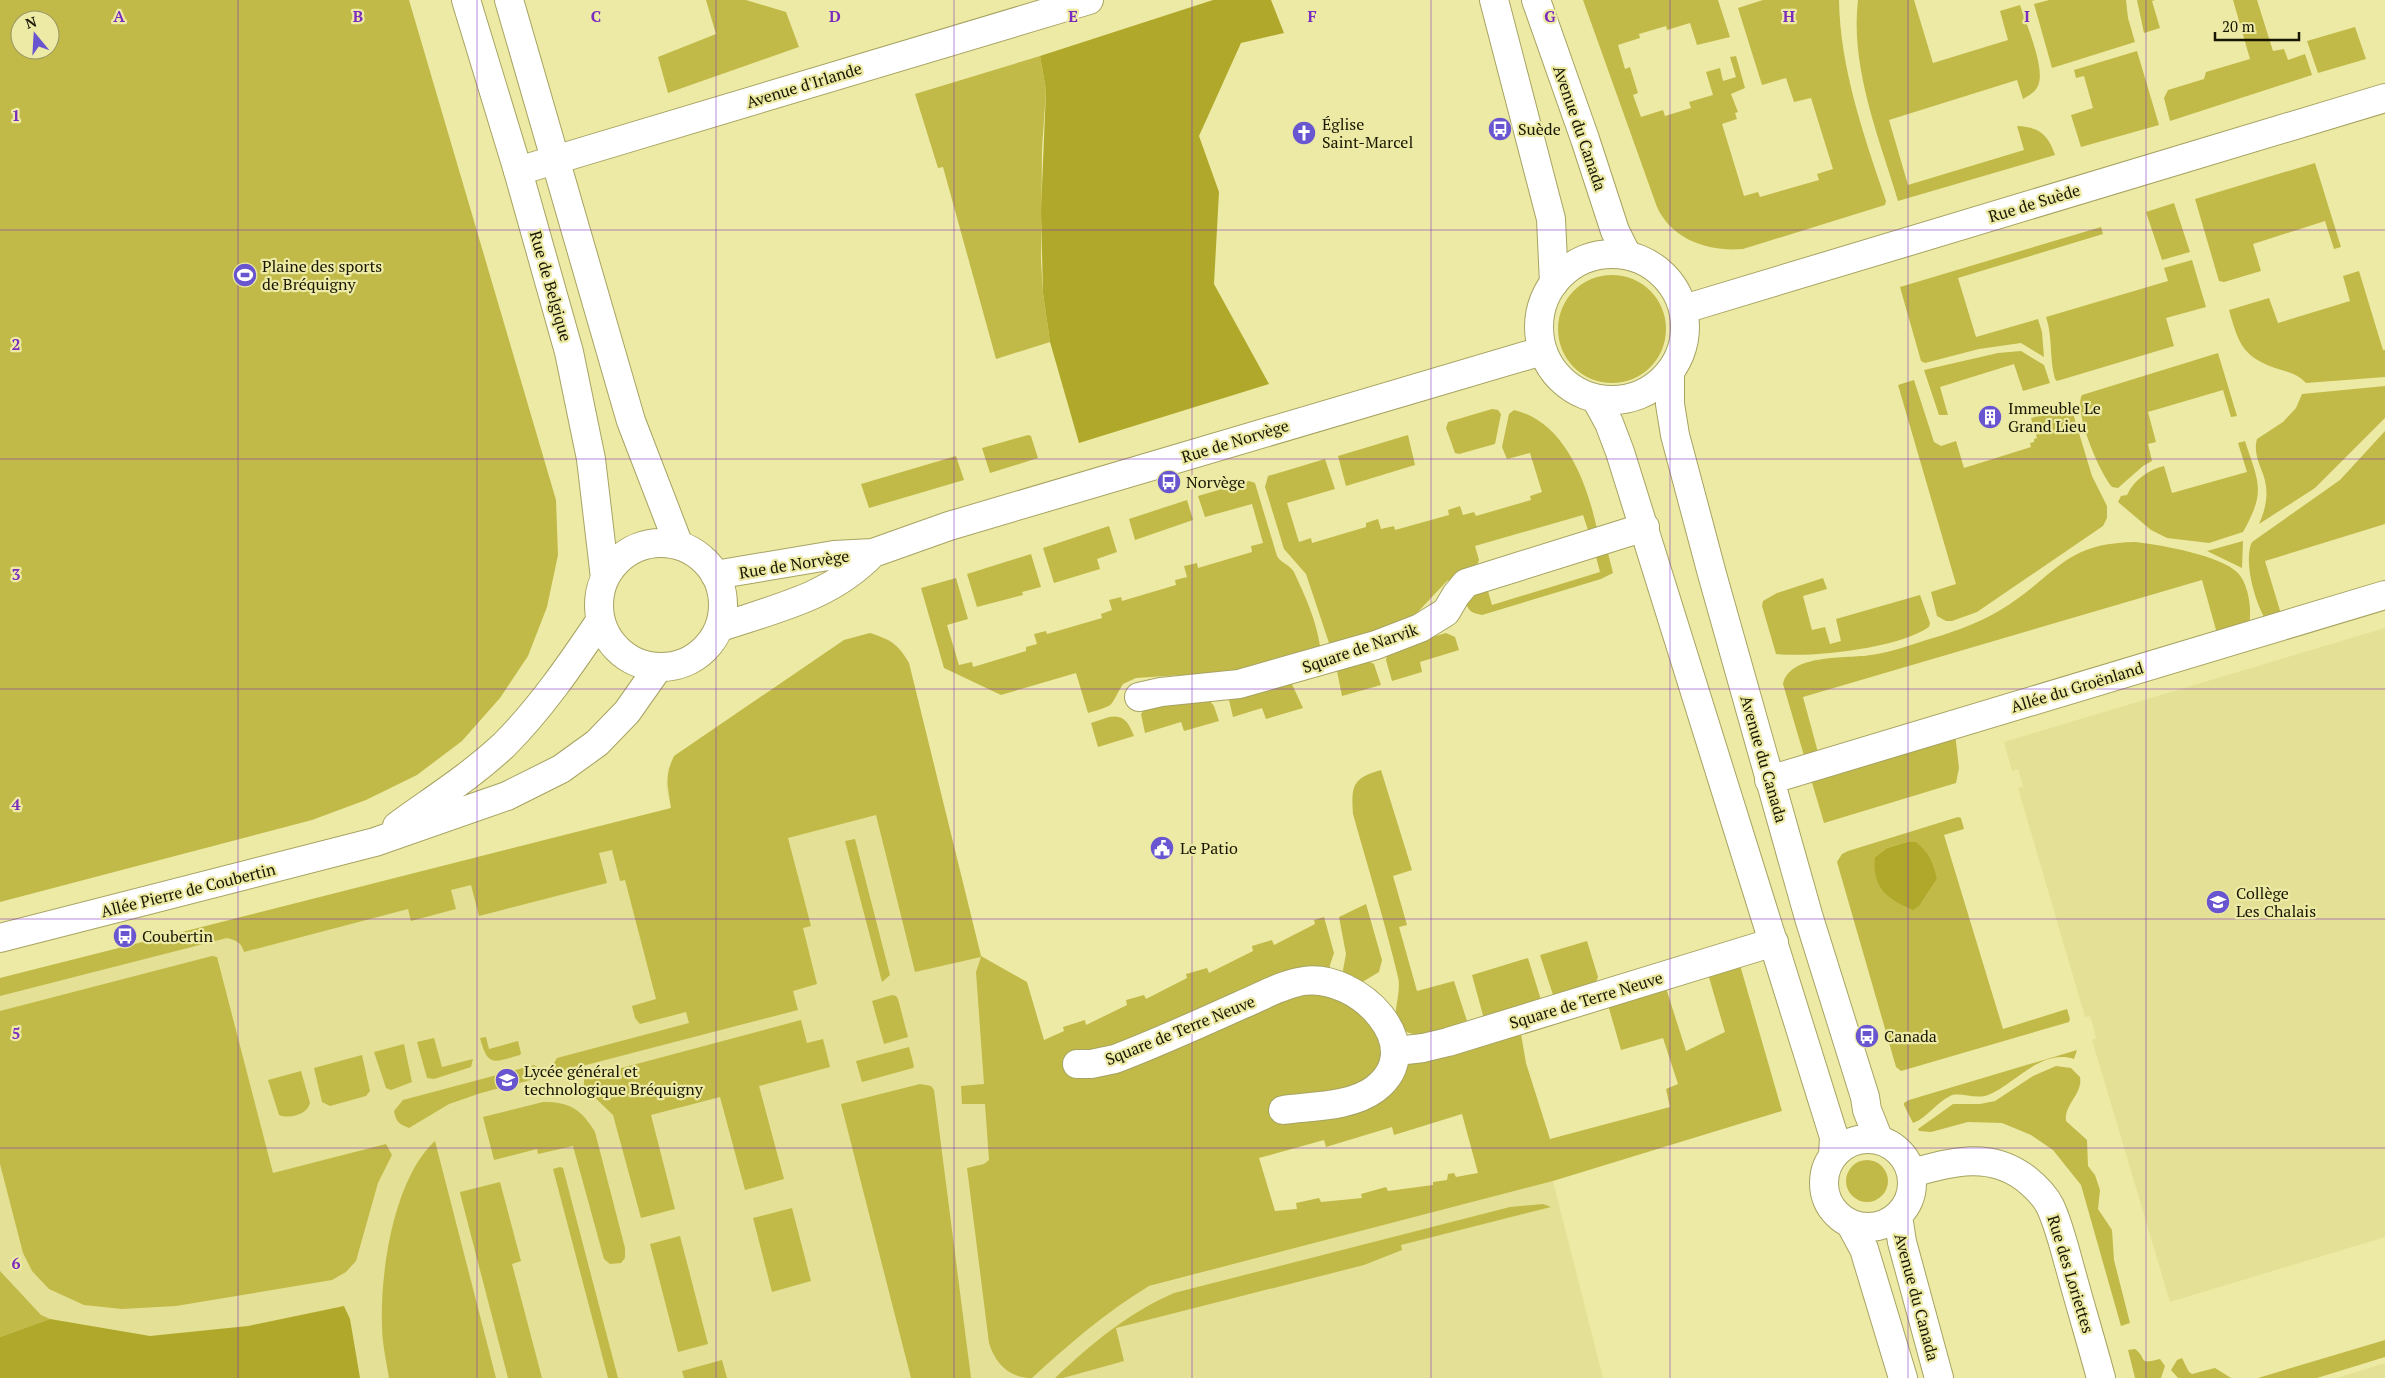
<svg xmlns="http://www.w3.org/2000/svg" width="2385" height="1378" font-family="'PT Serif',serif">
<rect width="100%" height="100%" fill="#edeaa6"/>
<path fill="#e4e095" d="M2385 628V1237L2170 1302 2092 1040 2096 1038 2094 1029 2090 1016 2085 1017 2018 788 2023 786 2020 776 2018 769 2012 771 2004 742Z
M870 633 890 640 901 650 909 663 981 956 1074 1306 1553 1181 1603 1378H0V978L671 808 666 787 668 769 674 756 844 640Z
M2385 1363V1378H2337Z"/>
<path fill="#c1ba48" fill-rule="evenodd" d="M0 0H409L556 500 558 555 547 607 528 656 500 698 462 741 417 775 366 800 312 820 0 902ZM20 20H50V50H20Z
M706 0H746L786 12 799 47 668 93 658 57 716 34Z
M1583 0H1718L1730 37 1697 45 1690 23 1667 30 1666 26 1639 34 1640 38 1618 45 1625 69 1630 67 1638 93 1633 95 1641 117 1663 110 1665 116 1691 108 1689 102 1713 95 1706 72 1720 68 1723 81 1736 77 1730 57 1736 56 1745 88 1731 94 1738 112 1735 113 1737 119 1722 124 1744 196 1758 192 1760 197 1819 180 1817 174 1833 169 1811 98 1794 102 1786 78 1762 85 1738 8 1763 0H1839C1840 68 1864 136 1886 201L1885 205 1743 249C1709 252 1672 240 1657 207Z
M1858 0H1914L1933 63 2008 40 2000 11 2020 5C2026 23 2044 65 2039 83 2037 91 2030 95 2023 99L2017 80 1889 120 1908 185 2024 150 2017 126C2039 127 2048 134 2055 155L1898 201C1879 137 1850 68 1858 0Z
M2049 0H2126L2128 18 2135 42 2052 68 2034 4Z
M2137 0H2155L2152 1 2160 28 2144 33Z
M2233 0H2257L2273 51 2284 49 2288 60 2305 54 2312 75 2170 121 2164 98 2168 90 2204 79 2206 72 2250 59Z
M2355 27 2366 59 2318 73 2307 41Z
M2137 51 2159 125 2081 147 2071 115 2093 108 2084 76 2076 78 2074 70Z
M1040 56 1046 90 1042 149 1041 260 1043 293 1050 342 996 359 943 167 938 168 915 94Z
M2315 163 2341 247 2334 249 2325 221 2253 244 2261 271 2224 282 2219 281 2195 199Z
M2174 203 2190 252 2162 260 2146 212Z
M2101 227 2103 234 1958 278 1976 337 2038 319 2042 332 2044 357 2021 343 1979 349 1925 363 1921 361 1900 287Z
M2192 260 2206 307 2166 318 2174 346 2057 381 2055 379C2049 358 2053 337 2046 317L2168 281 2164 268Z
M2359 271 2383 350H2385V377L2306 383C2297 373 2286 372 2275 368 2241 356 2238 341 2229 310L2269 298 2278 323 2350 301 2343 276Z
M1558 329a54 54 0 1 1 108 0a54 54 0 1 1-108 0Z
M2021 351 2044 365 2050 383 2023 391 2014 364 1940 387 1948 415H1939L1924 370 1998 353Z
M2218 353 2237 416 2231 417 2223 390 2148 412 2156 442 2148 444 2152 461 2143 466 2118 488 2112 487C2100 474 2073 411 2082 395Z
M1914 380 1934 442 1941 446 1956 441 1964 468 2031 447 2030 443 2034 442V439L2037 438 2031 418 2067 408 2072 410 2092 476 2107 506V518L2103 526 1977 612 1952 621H1946L1937 616 1931 592 1956 584 1898 385Z
M2385 386V418L2315 488 2259 524C2266 508 2269 494 2264 477 2260 465 2253 452 2257 439L2283 422 2296 408 2302 394Z
M1492 409 1498 410 1501 414 1495 444 1459 454 1455 453 1446 428 1448 422Z
M1514 410C1565 422 1587 483 1597 529L1589 533 1583 515 1475 546 1479 560 1476 568 1447 581 1414 616 1403 625 1330 646 1306 574 1284 549 1265 487 1268 476 1325 459 1335 489 1287 503 1299 542 1311 538 1312 543 1366 527V523L1378 519 1381 529 1394 526 1395 530 1449 515 1448 510 1460 506 1463 515 1474 512 1476 516 1531 500 1530 496 1542 492 1530 453 1507 459 1502 447 1509 414Z
M2385 431V524L2265 561 2282 617 2266 620C2255 603 2243 560 2252 542L2340 480Z
M1028 435 1031 436 1038 458 990 473 982 448Z
M1408 435 1415 465 1346 486 1338 456Z
M2245 441C2259 484 2266 491 2243 532L2209 543 2167 538 2151 530 2118 502 2121 496 2127 495C2134 480 2148 470 2164 466L2172 493 2247 472 2238 443Z
M956 456 964 480 869 508 861 484Z
M1249 481 1255 483 1277 556C1282 564 1289 564 1294 572 1305 596 1316 619 1320 646L1317 650 1229 672 1136 678 1123 684C1108 708 1118 704 1088 713L1076 673 1001 695 944 668 921 588 956 578 968 619 947 625 959 665 972 662 973 667 1026 651V647L1037 644 1034 634 1046 631 1047 634 1102 618 1101 614 1112 610 1109 600 1121 597 1122 601 1176 585 1175 580 1187 577 1184 566 1197 563 1198 568 1252 552 1251 546 1263 543 1252 504 1205 517 1198 496Z
M1187 500 1193 520 1135 540 1129 519Z
M1109 526 1117 552 1097 559 1100 569 1054 583 1043 548Z
M2243 541 2242 568 2207 551Z
M2136 542C2161 545 2220 555 2238 573 2249 585 2252 610 2249 625L2218 637 2202 580 1803 697 1819 756 1805 759 1783 684C1790 653 1847 659 1871 655 1892 652 1913 644 1933 638 1960 630 1986 620 2010 604 2060 570 2067 543 2136 542Z
M1607 549 1613 573 1601 579 1482 615C1473 613 1468 612 1466 602L1486 584 1492 605 1600 572 1595 553Z
M1031 554 1041 587 1022 592 1023 595 977 607 967 574Z
M1823 578 1827 589 1803 596 1812 630 1825 627 1830 644 1841 641 1836 619 1920 595 1930 623 1929 627C1899 648 1813 658 1776 654L1762 606 1763 601 1777 593Z
M870 633C891 640 898 644 909 663L981 956 1027 982 1044 1040 1064 1031 1063 1027 1085 1020 1086 1025 1127 1005 1126 1000 1144 995 1146 999 1187 978 1186 974 1207 968 1209 973 1253 951 1252 946 1272 940 1274 945 1315 924 1314 920 1324 917 1334 953 1330 965 1329 993 1343 997 1423 1058 1520 1028 1526 1063 1550 1139 1670 1107 1666 1089 1678 1084 1663 1038 1621 1050 1608 1005 1666 988 1686 1051 1725 1032 1708 974 1740 965 1782 1111 1553 1181 1149 1286C1105 1313 1070 1343 1032 1378 1009 1378 995 1363 989 1343L967 1168 984 1164 989 1160 985 1104H962L961 1086 984 1084 976 972 981 957 915 972 876 815 788 838 811 926 803 928 817 984 793 991 798 1010 563 1071 554 1068V1063L557 1058 689 1023 686 1012 640 1024 635 1018 632 1006 656 999 625 880 620 881 612 850 599 853 607 883 479 916 471 885 451 890 456 909 411 921 408 909 244 952C241 942 237 941 227 938L0 996V978L671 808C668 786 664 777 674 756L844 640ZM1462 1114 1478 1173 1456 1177 1454 1173 1448 1174 1447 1180 1433 1182V1185L1388 1191 1386 1187 1361 1194 1362 1198 1321 1202 1319 1198 1296 1203 1297 1209 1275 1211 1259 1158 1324 1140 1326 1147 1392 1127 1394 1135Z
M1446 633 1455 637 1459 650 1420 662 1422 672 1392 681 1386 660 1387 654 1408 644Z
M1364 659 1374 664 1381 685 1342 696 1337 671 1339 668Z
M1291 682 1303 708 1266 719 1262 708 1233 717 1228 696Z
M1209 700 1214 706 1219 721 1184 731 1181 722 1145 733 1141 714 1148 705Z
M1109 717C1125 714 1129 724 1134 736L1098 747 1091 723Z
M1955 733 1959 768 1956 783 1824 823 1810 776Z
M1381 770 1412 870 1393 876 1407 925 1399 927 1417 991 1454 981 1468 1024C1449 1029 1414 1045 1398 1025 1391 1016 1402 992 1398 977 1385 922 1368 868 1353 814 1351 785 1353 778 1381 770Z
M1958 817 1961 818 1964 829 1944 835 2003 1029 2067 1009 2070 1019 2069 1022 1901 1071 1896 1067 1837 862 1842 854 1848 851ZM1907 842 1937 879 1920 905 1875 857 1887 848Z
M855 839 890 975 882 982 845 841Z
M1366 904 1382 960 1379 972 1359 984 1345 975 1343 970 1346 954 1339 917Z
M1587 941 1598 977 1595 984 1554 998 1540 955Z
M212 956 217 957 273 1173 386 1144 392 1155 378 1183 356 1261 346 1272 332 1280 176 1306 122 1309 84 1305 49 1289 32 1271 23 1253 0 1164V1011Z
M1528 958 1542 1003 1484 1019 1472 975Z
M892 995 896 996 898 999 908 1037 884 1044 872 1001Z
M801 1020 807 1043 823 1039 830 1067 759 1086 784 1179 745 1190 720 1097 651 1115 675 1209 641 1218 613 1115 584 1087V1078Z
M486 1037 489 1049 518 1041 521 1053 520 1055C494 1062 488 1068 480 1038Z
M434 1038 442 1067 473 1059 471 1067 434 1079 427 1078 417 1042Z
M404 1044 412 1082 391 1090 386 1088 374 1052Z
M909 1047 914 1066 913 1068 862 1082 856 1061Z
M2077 1050 2074 1059C2041 1048 2014 1085 1988 1095 1975 1100 1959 1091 1950 1096 1936 1103 1927 1118 1913 1123L1904 1105V1103L1909 1100Z
M362 1055 370 1091 366 1096 330 1106 322 1102 314 1068Z
M534 1065 539 1068 540 1074 538 1078 481 1093 449 1104 409 1128C399 1124 396 1122 394 1111L403 1100Z
M2056 1066 2071 1068 2080 1077C2083 1094 2064 1104 2066 1121L2087 1140 2088 1166 2095 1175 2100 1190 2098 1209 2112 1230 2114 1260 2130 1323 2121 1326 2081 1185 2053 1150 2031 1135 2002 1123 1968 1122 1931 1132 1919 1131 1918 1129 1953 1104H1980L1995 1101 2033 1076Z
M301 1071 310 1103C307 1115 289 1119 279 1115L268 1080Z
M920 1084 931 1086 934 1090 971 1378H911L841 1104Z
M543 1102C570 1102 581 1109 595 1132L625 1248V1258L621 1263 610 1264 604 1259 573 1146 538 1154 537 1149 494 1160 483 1117Z
M435 1141 496 1378H389C386 1360 382 1342 382 1325 380 1272 394 1178 435 1141Z
M1846 1181a21 21 0 1 1 42 0a21 21 0 1 1-42 0Z
M560 1167 563 1168 618 1378H608L553 1169Z
M500 1182 521 1261 512 1264 542 1378H508L461 1197 460 1192Z
M1543 1204 1551 1207 1401 1245 1402 1250 1364 1265 1116 1328 1124 1361 1063 1378H1055C1091 1344 1128 1313 1174 1293L1510 1207Z
M792 1208 811 1281 772 1292 753 1218Z
M680 1236 708 1344 678 1352 650 1244Z
M0 1271 41 1315 50 1319 0 1337Z
M2385 1340V1357L2317 1378H2258Z
M2135 1349C2148 1359 2137 1365 2160 1359L2165 1366 2161 1378H2135L2128 1350Z
M2182 1358 2189 1372 2192 1374 2215 1368 2231 1378H2178L2171 1370 2177 1360Z
M722 1360 727 1378H684L682 1371Z"/>
<path fill="#b0a82b" d="M1213 0H1271L1284 33 1241 43 1199 136 1219 192 1214 284 1269 384 1079 443 1050 342 1043 293 1041 211 1046 90 1040 56Z
M1907 842H1916C1929 853 1933 862 1937 879L1920 905 1913 910C1886 899 1872 887 1875 857L1887 848Z
M344 1306 350 1319 360 1378H0V1337L50 1319 150 1336 248 1326Z"/>
<g fill="none" stroke-linecap="round" stroke-linejoin="round">
<g stroke="#a7a362" stroke-width="30">
<path id="minor" d="M518 171 1089 0
M1139 697 1161 692 1239 684 1376 645 1420 628 1446 612 1456 595 1466 583 1645 527
M1769 780 2385 595
M397 826C434 799 471 776 504 745 541 708 571 664 600 621
M0 938 375 842 507 796 561 769 597 743 627 712 658 668
M1397 1051 1423 1048 1448 1042 1774 942
M1077 1064H1091L1115 1059C1157 1043 1199 1024 1241 1005 1261 997 1282 984 1304 981 1357 973 1431 1046 1375 1089 1351 1107 1312 1106 1283 1110
M1912 1173C1952 1162 1989 1151 2025 1178 2035 1186 2044 1194 2050 1206 2059 1225 2064 1247 2070 1268 2080 1305 2091 1341 2101 1378"/>
</g>
<g stroke="#a7a362" stroke-width="30">
<path id="tertiary" d="M1494 0 1551 219 1554 283
M1536 0 1585 139 1615 231 1627 255
M1670 372V404L1675 435 1712 574 1809 918 1865 1097 1867 1110 1879 1140
M1596 399 1609 423 1620 452 1834 1137 1833 1155
M1824 1183a44 44 0 1 1 88 0a44 44 0 1 1-88 0Z
M1898 1216 1902 1242 1939 1378
M1851 1225 1864 1249 1903 1378"/>
</g>
<g stroke="#a7a362" stroke-width="30">
<path id="secondary" d="M466 0 518 171 569 352 591 459 605 578
M509 0 631 421 678 543
M1539 327a73 73 0 1 1 146 0a73 73 0 1 1-146 0Z
M1684 309 2385 98
M599 605a62 62 0 1 1 124 0a62 62 0 1 1-124 0Z
M715 575 834 555 873 553 949 526 1542 351
M721 627C777 608 831 597 873 553"/>
</g>
<use href="#minor" stroke="#fff" stroke-width="28"/>
<use href="#tertiary" stroke="#fff" stroke-width="28"/>
<use href="#secondary" stroke="#fff" stroke-width="28"/>
</g>
<path fill="none" stroke="#7b2cbf" stroke-width="1" stroke-opacity="0.55" d="M238 0V1378M477 0V1378M716 0V1378M954 0V1378M1192 0V1378M1431 0V1378M1670 0V1378M1908 0V1378M2146 0V1378M0 230H2385M0 459H2385M0 689H2385M0 919H2385M0 1148H2385"/>
<defs>
<g id="bus-disc" transform="scale(1.25)"><circle r="9.5" fill="#6855cf" stroke="#edeaa6"/><path d="M-5-6H5V4H4V6H2V4H-2V6H-4V4H-5ZM-3.5-4V0h7V-4ZM-3.5 1.2v1.5H-2V1.2ZM2 1.2v1.5H3.5V1.2Z" fill="#fff"/></g>
<g id="church-disc" transform="scale(1.25)"><circle r="9.5" fill="#6855cf" stroke="#edeaa6"/><path d="M-1.2-6h2.4v3.5h3.3v2.4h-3.3V6h-2.4V-.1h-3.3v-2.4h3.3Z" fill="#fff"/></g>
<g id="stadium-disc" transform="scale(1.25)"><circle r="9.5" fill="#6855cf" stroke="#edeaa6"/><path d="M0-5a6.5 5 0 1 0 0 10a6.5 5 0 1 0 0-10ZM-3.5-1.8h7v3.6h-7Z" fill="#fff"/></g>
<g id="building-disc" transform="scale(1.25)"><circle r="9.5" fill="#6855cf" stroke="#edeaa6"/><path d="M-4-6H4V6H1V3H-1V6H-4ZM-2.5-4.3h1.7v1.8h-1.7ZM.8-4.3h1.7v1.8H.8ZM-2.5-1h1.7V.8h-1.7ZM.8-1h1.7V.8H.8Z" fill="#fff"/></g>
<g id="civic-disc" transform="scale(1.25)"><circle r="9.5" fill="#6855cf" stroke="#edeaa6"/><path d="M-.6-6.5H3V-4.5H.6V-3L4-1V1h2V6H-6V1h2V-1L-.6-3ZM-1.2 2.5V6h2.4V2.5Z" fill="#fff"/></g>
<g id="school-disc" transform="scale(1.25)"><circle r="9.5" fill="#6855cf" stroke="#edeaa6"/><path d="M0-5L7-2L0 1L-7-2ZM-4 1L0 2.5L4 1V4Q0 6-4 4Z" fill="#fff"/></g>
</defs>
<g fill-rule="evenodd">
<use href="#bus-disc" x="1500" y="129"/>
<use href="#church-disc" x="1304" y="133"/>
<use href="#stadium-disc" x="245" y="275"/>
<use href="#building-disc" x="1990" y="417"/>
<use href="#bus-disc" x="1169" y="482"/>
<use href="#civic-disc" x="1162" y="848"/>
<use href="#school-disc" x="2218" y="902"/>
<use href="#bus-disc" x="125" y="936"/>
<use href="#bus-disc" x="1867" y="1036"/>
<use href="#school-disc" x="507" y="1080"/>
</g>
<g text-anchor="middle" stroke-width="4.5" stroke-linejoin="round" paint-order="stroke">
<g font-size="16" fill="#181600" stroke="#edeaa6">
<text transform="translate(804 85) rotate(-17)" y="6">Avenue d'Irlande</text>
<text transform="translate(1580 128) rotate(71)" y="6">Avenue du Canada</text>
<text transform="translate(2034 203) rotate(-17)" y="6">Rue de Suède</text>
<text transform="translate(551 286) rotate(74)" y="6">Rue de Belgique</text>
<text transform="translate(1235 441) rotate(-17)" y="6">Rue de Norvège</text>
<text transform="translate(794 564) rotate(-9)" y="6">Rue de Norvège</text>
<text transform="translate(1360 648) rotate(-19)" y="6">Square de Narvik</text>
<text transform="translate(2077 687) rotate(-17)" y="6">Allée du Groënland</text>
<text transform="translate(1764 759) rotate(74)" y="6">Avenue du Canada</text>
<text transform="translate(188 890) rotate(-14)" y="6">Allée Pierre de Coubertin</text>
<text transform="translate(1586 1000) rotate(-17)" y="6">Square de Terre Neuve</text>
<text transform="translate(1180 1030) rotate(-22)" y="6">Square de Terre Neuve</text>
<text transform="translate(2071 1274) rotate(73)" y="6">Rue des Loriettes</text>
<text transform="translate(1917 1297) rotate(75)" y="6">Avenue du Canada</text>
</g>
<g font-size="16" fill="#181600" stroke="#edeaa6" text-anchor="start">
<text x="1322" y="130">Église<tspan x="1322" dy="18">Saint-Marcel</tspan></text>
<text x="1518" y="135">Suède</text>
<text x="262" y="272">Plaine des sports<tspan x="262" dy="18">de Bréquigny</tspan></text>
<text x="2008" y="414">Immeuble Le<tspan x="2008" dy="18">Grand Lieu</tspan></text>
<text x="1186" y="488">Norvège</text>
<text x="1180" y="854">Le Patio</text>
<text x="2236" y="899">Collège<tspan x="2236" dy="18">Les Chalais</tspan></text>
<text x="142" y="942">Coubertin</text>
<text x="1884" y="1042">Canada</text>
<text x="524" y="1077">Lycée général et<tspan x="524" dy="18">technologique Bréquigny</tspan></text>
</g>
</g>
<g font-size="16" text-anchor="middle" font-weight="bold" fill="#7b2cbf" stroke="#edeaa6" stroke-width="4.5" stroke-linejoin="round" paint-order="stroke">
<text x="119" y="22">A</text>
<text x="358" y="22">B</text>
<text x="596" y="22">C</text>
<text x="835" y="22">D</text>
<text x="1073" y="22">E</text>
<text x="1312" y="22">F</text>
<text x="1550" y="22">G</text>
<text x="1789" y="22">H</text>
<text x="2027" y="22">I</text>
<text x="16" y="121">1</text>
<text x="16" y="350">2</text>
<text x="16" y="580">3</text>
<text x="16" y="810">4</text>
<text x="16" y="1039">5</text>
<text x="16" y="1269">6</text>
</g>
<g transform="translate(35 35) rotate(342)"><circle r="24" fill="#edeaa6" stroke="#989564"/>
<path d="M0-4L9 19L0 12L-9 19Z" fill="#6855cf"/>
<text y="-8" font-size="14" font-weight="bold" text-anchor="middle" fill="#181600">N</text>
</g>
<path d="M2215 32v8h84v-8" fill="none" stroke="#181600" stroke-width="2.5"/>
<text x="2222" y="32" font-size="15" fill="#181600" stroke="#edeaa6" stroke-width="4" paint-order="stroke">20 m</text>
</svg>
